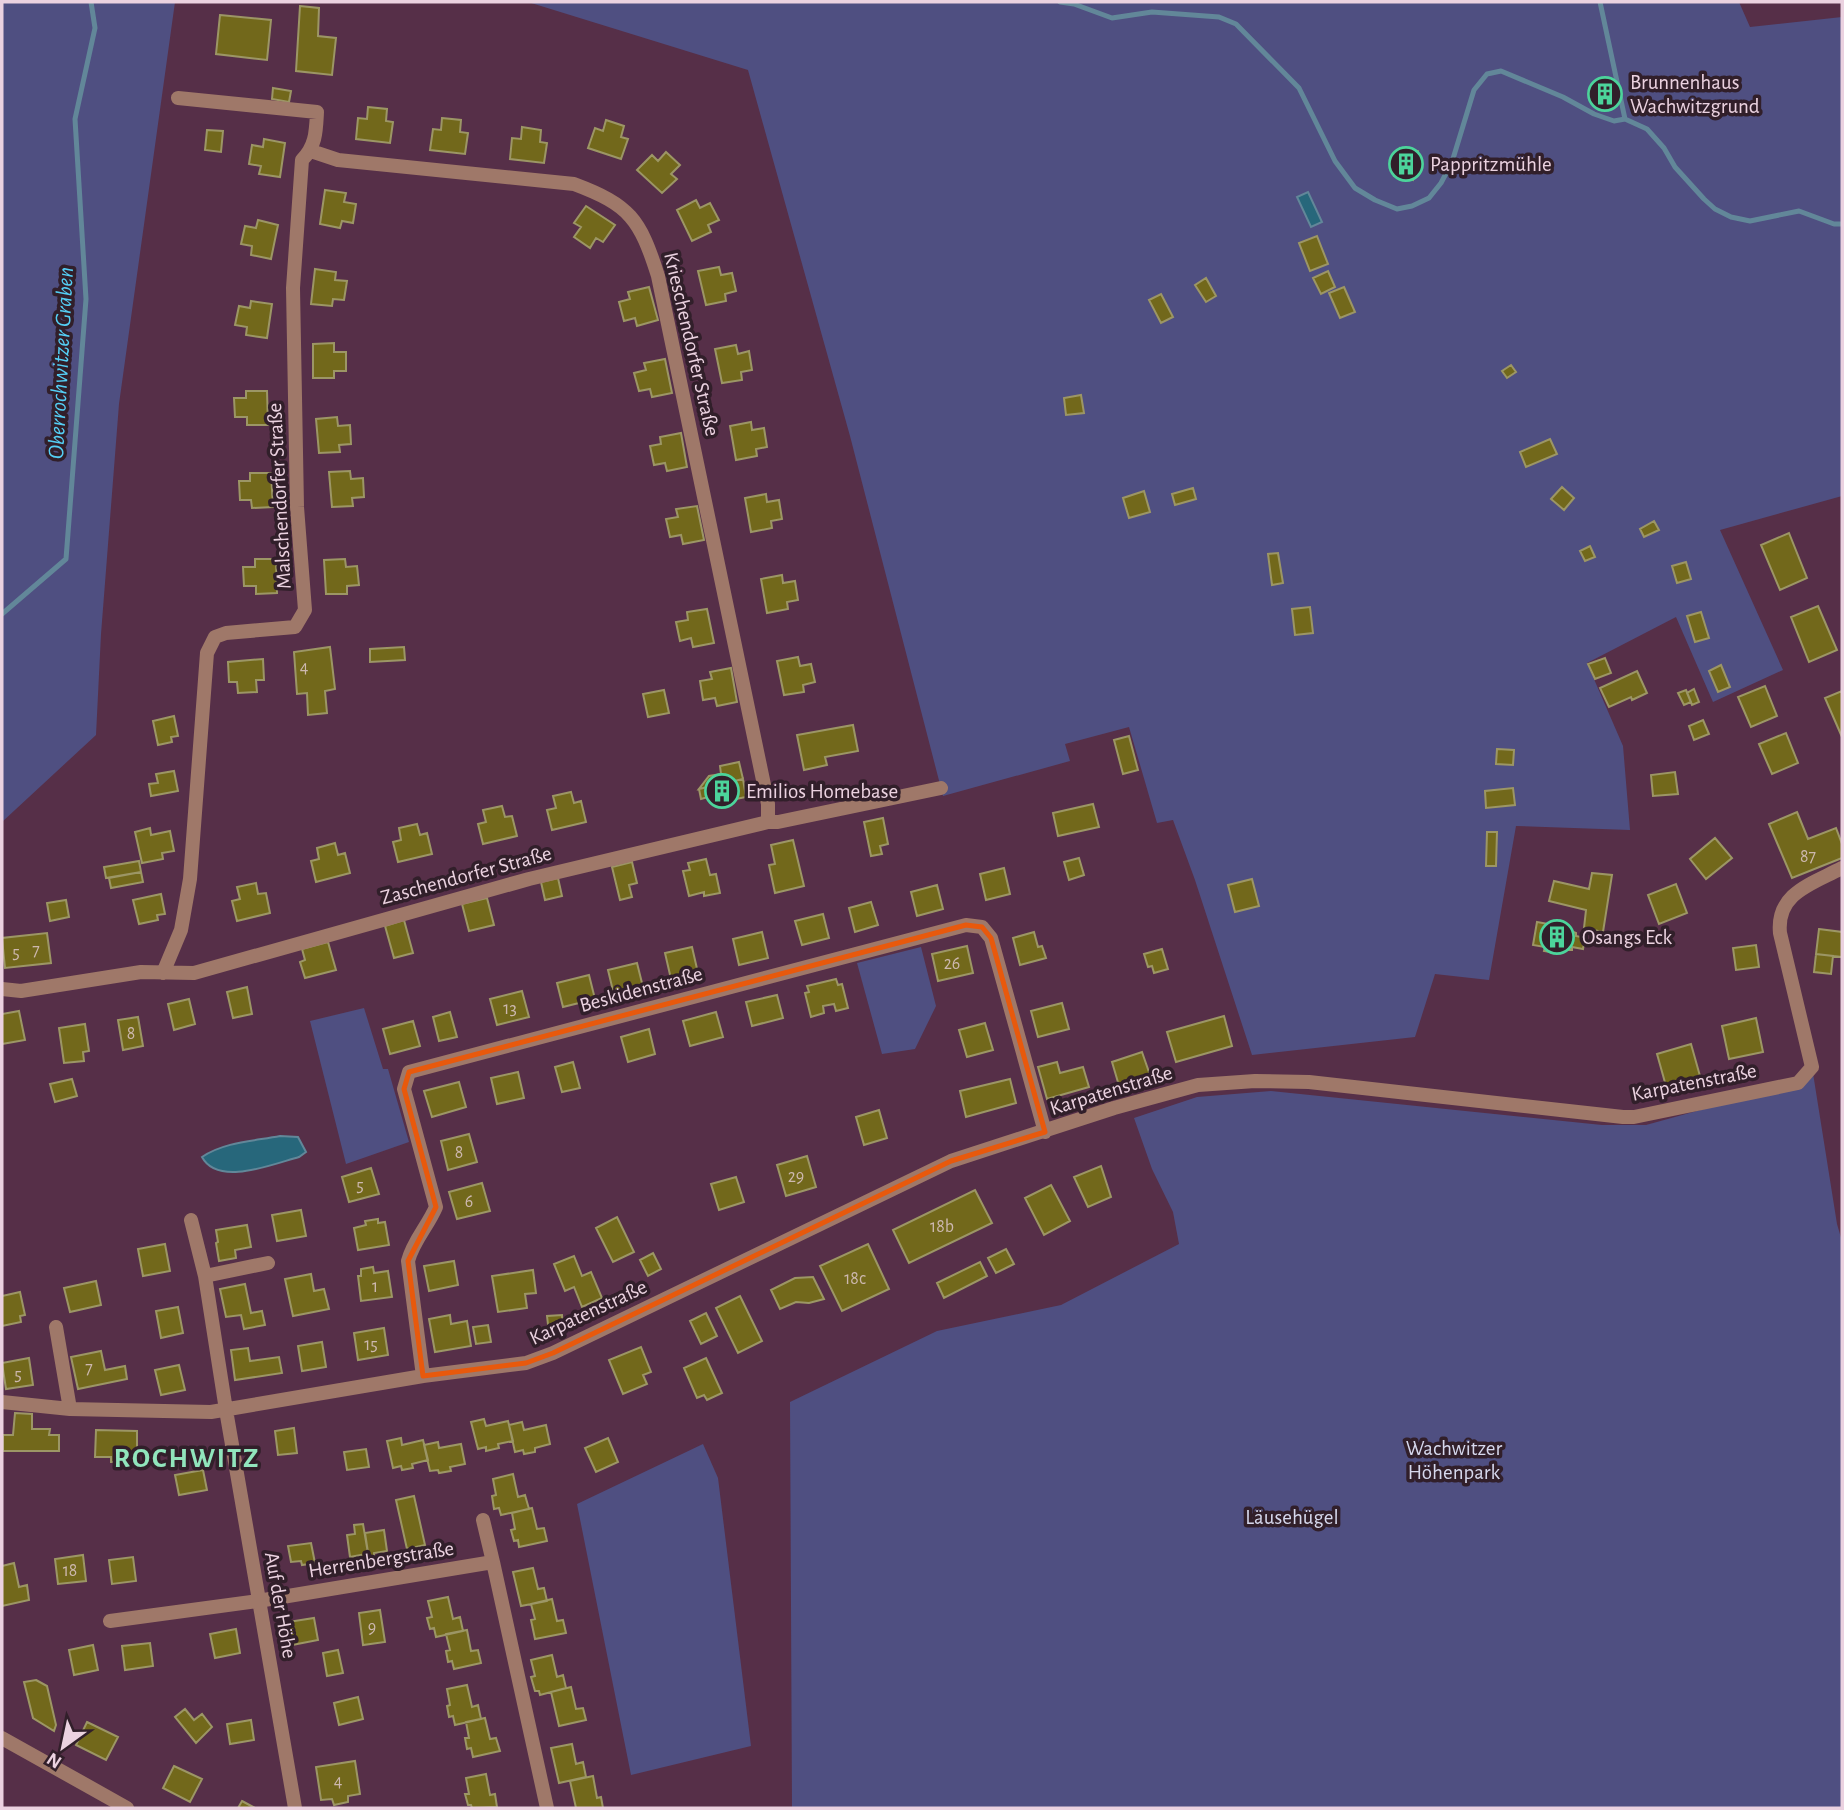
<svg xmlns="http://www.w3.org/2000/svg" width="1844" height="1810" font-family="'Alegreya Sans',sans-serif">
<rect width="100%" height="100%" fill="#562f48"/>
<path fill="#4f4f81" d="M2 2H175L119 404 101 634 96 735 2 822Z
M528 2H1739L1750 27 1842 17V496L1720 530 1783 670 1713 702 1676 617 1587 663 1623 746 1630 830 1516 826 1489 980 1435 974 1415 1037 1252 1055 1195 880 1173 820 1157 823 1129 727 1065 744 1070 761 943 796 850 436 748 70Z
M921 947 936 1006 915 1049 882 1054 857 963Z
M364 1008 383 1069H388L409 1142 346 1164 310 1021Z
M1812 1067 1837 1224 1842 1241V1808H792L790 1402 937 1331 1061 1305 1179 1244 1173 1212 1152 1169 1134 1118 1197 1097 1271 1091 1602 1125H1646L1798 1083Z
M703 1444 718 1478 751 1746 631 1775 577 1504Z"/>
<path fill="#27677b" stroke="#628799" stroke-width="2" d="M1308 192 1322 222 1311 227 1297 197Z
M280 1136 298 1137 306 1152 299 1157C273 1164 218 1187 202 1157 224 1142 254 1141 280 1136Z"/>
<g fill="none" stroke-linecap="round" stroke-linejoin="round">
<path stroke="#628799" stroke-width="5" d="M1060 2 1074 4 1112 18 1152 12 1219 17 1236 24 1299 88 1335 161 1355 188 1375 200 1397 209 1412 206 1429 198 1441 183 1452 162 1474 90 1487 74 1501 71 1563 97 1594 114 1614 121 1625 119 1647 129 1664 148 1675 167 1704 199 1715 209 1731 217 1750 221 1799 211 1834 224H1842
M1600 2 1625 119
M2 614 66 559 86 299 75 119 95 28 91 2"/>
</g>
<path fill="#72681b" stroke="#9c9665" stroke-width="2" d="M300 6 319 8 318 36 336 38 332 75 296 71Z
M220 15 271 20 267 60 216 54Z
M1600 85 1615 94 1609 103 1595 94Z
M273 88 291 91 289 102 272 99Z
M368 107 387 109 386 121 393 122 390 143 356 139 358 118 367 119Z
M442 118 461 120 460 132 468 133 465 154 430 150 433 129 441 130Z
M606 120 624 126 621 137 628 139 621 159 588 148 595 128 603 131Z
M522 127 541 130 540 142 547 143 544 163 510 159 512 138 521 139Z
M207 130 223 131 221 152 205 150Z
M264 139 285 143 280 177 259 174 261 166 249 164 252 145 263 147Z
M1400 148 1418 151 1413 180 1394 176Z
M666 152 680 165 671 174 677 179 662 193 637 170 652 155 658 161Z
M325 190 346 193 344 202 356 204 353 223 342 221 340 228 320 224Z
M696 200 700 208 710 203 719 220 708 225 711 232 692 241 677 210Z
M586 206 615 225 603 242 596 238 590 248 574 237 581 227 574 223Z
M258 220 278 225 271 259 251 255 252 246 241 244 245 226 256 228Z
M1317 236 1328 264 1310 271 1299 243Z
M719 267 721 275 732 273 736 291 725 294 726 301 706 305 698 271Z
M315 269 336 272 335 280 347 281 344 300 333 299 332 306 311 304Z
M1328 271 1335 287 1321 294 1313 278Z
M1206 278 1216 296 1206 302 1195 285Z
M649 287 658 320 637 326 635 318 624 321 619 302 630 299 628 292Z
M1344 287 1355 312 1340 318 1329 293Z
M1161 294 1173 317 1161 323 1149 300Z
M251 301 272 304 267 338 246 335 247 327 235 325 239 306 250 308Z
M334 343V352H346V371H334V378H313V344Z
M736 345 738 354 749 351 752 370 741 372 742 380 722 383 715 349Z
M665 359 672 393 652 397 650 389 639 391 634 373 646 370 644 363Z
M1511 365 1516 372 1507 378 1502 371Z
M246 391H267L268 425H247V417H235L234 398H246Z
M1081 395 1084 413 1066 415 1064 398Z
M337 417 338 426 350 425 351 444 339 445 340 452 319 453 316 419Z
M751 422 752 430 764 428 767 447 756 449 757 456 736 460 730 426Z
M681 433 687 467 667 471 665 463 654 465 650 446 661 444 660 437Z
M1550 439 1557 454 1526 467 1520 452Z
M350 471 351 479 363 478 364 497 352 498 353 506 332 507 329 472Z
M250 473H271L273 507 252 508 251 500H240L239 481H250Z
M1562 487 1574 498 1564 510 1551 499Z
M1193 488 1196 499 1175 505 1172 494Z
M1144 491 1150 512 1129 518 1123 498Z
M766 494 767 502 779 500 782 519 771 521 772 528 751 532 745 498Z
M697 506 704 540 683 544 681 535 670 537 666 519 678 517 676 509Z
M1654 521 1659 530 1644 537 1640 529Z
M1789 533 1807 578 1780 590 1761 545Z
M1590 546 1595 557 1585 561 1580 551Z
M1278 553 1283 583 1272 585 1268 554Z
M255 559H276L277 593 256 594V586H244L243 567H255Z
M345 559 346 567 357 566 359 585 347 586V594H326L324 560Z
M1686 562 1691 579 1677 583 1672 566Z
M782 575 783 583 795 581 798 600 787 602 788 609 767 613 761 579Z
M1818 606 1837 650 1809 662 1791 617Z
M1310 607 1313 633 1295 635 1292 609Z
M707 609 714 643 693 647 691 638 680 641 676 622 688 620 687 612Z
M1701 612 1709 638 1695 642 1687 616Z
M330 647 335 689 325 691 327 713 308 715 307 693 297 694 294 652Z
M404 647 405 660 370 662V649Z
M798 657 800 666 811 664 815 682 803 685 804 692 784 695 777 661Z
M1605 658 1611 673 1595 679 1588 664Z
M263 659 264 680H256L257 692 238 693 237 682H229L228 662Z
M1721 665 1730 687 1718 692 1709 671Z
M731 668 737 702 717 706 715 698 703 700 700 681 712 679 710 672Z
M1637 671 1647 693 1632 700 1631 697 1609 707 1600 688Z
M1765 686 1777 716 1751 727 1738 697Z
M1694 689 1699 702 1692 705 1687 693Z
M664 690 669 713 648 717 643 694Z
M1686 690 1691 702 1684 705 1678 693Z
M1842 691V737L1825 698Z
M174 716 178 736 171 737 172 742 158 745 153 721Z
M1703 720 1709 734 1694 740 1689 726Z
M853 725 858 751 825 757 827 765 804 770 797 735Z
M1786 733 1798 763 1772 774 1759 744Z
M1129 736 1138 770 1123 774 1114 740Z
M1497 749 1514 750 1513 765 1496 764Z
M739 762 743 779 699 789 709 776 721 774 720 766Z
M174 771 178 791 151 796 149 784 158 783 156 774Z
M1675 772 1678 794 1653 796 1651 775Z
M743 779 746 797 721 802 719 794 701 799 699 789Z
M1513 788 1515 805 1486 808 1485 791Z
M571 792 574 803 581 801 586 822 552 830 547 810 556 808 553 796Z
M1093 804 1099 827 1058 836 1053 813Z
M502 806 505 817 512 816 517 836 483 844 478 824 486 822 483 810Z
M1797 812 1808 839 1836 828 1842 844V858L1792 878 1769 824Z
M883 818 888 844 880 846 882 854 871 856 864 822Z
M417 824 420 835 427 833 432 854 398 862 393 842 401 840 399 828Z
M150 828 151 835 170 831 174 851 162 853 163 859 142 863 135 832Z
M1487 832H1497L1496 866H1486Z
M1715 838 1732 858 1706 879 1690 859Z
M793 840 804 886 775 893 769 865 775 864 771 845Z
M335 843 338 855 345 853 350 873 316 882 311 861 319 859 317 848Z
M1079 858 1084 875 1069 880 1064 862Z
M706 859 710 875 716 874 720 893 704 896V892L689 896 683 871 690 870 688 863Z
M139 861 141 872 106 878 104 867Z
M632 862 637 883 629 885 632 897 620 900 612 867Z
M1004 868 1010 894 986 900 980 874Z
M141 872 143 882 111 888 109 878Z
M1592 873 1612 875 1603 932 1584 928 1586 910 1549 901 1554 881 1589 889Z
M558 878 562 896 545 900 541 882Z
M1252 879 1259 906 1235 912 1228 885Z
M256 883 258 894 266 893 270 913 237 921 232 901 240 899 237 887Z
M1676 884 1687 913 1659 924 1648 895Z
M937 885 943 909 917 916 911 892Z
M161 894 165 914 157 915 158 920 139 924 133 900Z
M487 898 494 925 469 931 462 904Z
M66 900 69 917 50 921 47 903Z
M871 902 878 925 855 932 849 908Z
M823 914 829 938 802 945 795 921Z
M404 920 413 953 394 958 385 926Z
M1537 922 1571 928V931L1576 933V936L1585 938 1583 949 1572 947V950H1557L1556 953 1544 951 1545 947 1533 945Z
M1819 929 1842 932V957L1816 954Z
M762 932 768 958 739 965 733 939Z
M1034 932 1038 947 1042 946 1046 958 1020 965 1013 938Z
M47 933 51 963 5 968 2 938Z
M328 942 336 970 305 978 300 962 305 960 302 949Z
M1756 945 1759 967 1736 970 1733 948Z
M967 946 973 973 938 981 932 954Z
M692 947 698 973 671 979 665 953Z
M1162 949 1168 969 1154 973 1152 966 1148 967 1144 954Z
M1816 954 1833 956 1831 974 1814 972Z
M637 963 643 987 614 995 608 970Z
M589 975 595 999 563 1007 557 983Z
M836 979 838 985 842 984 848 1008 836 1011 834 1004 823 1006 824 1013 811 1017 805 993 809 992 807 986Z
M247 987 252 1014 233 1018 227 992Z
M522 991 529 1017 497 1025 490 999Z
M777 995 783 1018 752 1026 746 1002Z
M189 999 195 1024 174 1030 168 1004Z
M1062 1003 1069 1029 1038 1037 1031 1011Z
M19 1011 25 1040 2 1044V1014Z
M450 1012 457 1037 439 1041 433 1017Z
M716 1012 723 1037 690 1046 683 1021Z
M1224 1016 1232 1046 1176 1062 1167 1032Z
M138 1017 143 1046 123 1050 118 1020Z
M1756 1018 1763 1052 1729 1059 1722 1026Z
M413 1021 420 1046 390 1054 383 1029Z
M985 1023 993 1050 967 1057 959 1030Z
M85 1024 89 1051 83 1052 84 1061 64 1063 59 1028Z
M649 1029 655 1054 628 1062 621 1037Z
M1691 1044 1700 1076 1666 1086 1657 1054Z
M1142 1052 1151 1078 1120 1089 1112 1062Z
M573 1062 580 1088 562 1092 555 1067Z
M1057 1062 1060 1073 1083 1067 1089 1087 1047 1099 1038 1067Z
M518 1072 524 1098 497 1104 491 1078Z
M72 1079 77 1096 55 1102 50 1084Z
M1010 1079 1016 1103 966 1117 960 1091Z
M459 1082 466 1107 432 1117 424 1091Z
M879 1110 887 1138 864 1145 856 1117Z
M469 1134 477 1162 448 1170 441 1141Z
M807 1156 816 1187 786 1196 777 1165Z
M1101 1166 1111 1197 1088 1207 1074 1177Z
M371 1168 379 1194 349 1202 342 1177Z
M736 1177 744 1202 719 1210 711 1184Z
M482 1183 490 1211 457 1219 449 1192Z
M1051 1185 1070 1221 1044 1235 1025 1198Z
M975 1190 992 1223 909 1263 893 1230Z
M301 1210 306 1236 277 1241 272 1215Z
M617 1217 634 1252 613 1262 596 1228Z
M378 1219V1223L385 1222 389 1245 358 1250 354 1228 366 1225 365 1221Z
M247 1225 251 1247 235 1250 236 1258 219 1261 216 1243 218 1242 216 1230Z
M165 1244 170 1271 143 1276 138 1249Z
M868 1244 889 1289 842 1311 820 1266Z
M1006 1249 1014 1264 996 1273 988 1258Z
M653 1253 661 1269 648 1276 640 1260Z
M574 1256 582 1276 591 1272 602 1298 582 1307 574 1287 565 1291 554 1264Z
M454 1261 458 1285 429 1291 424 1266Z
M980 1262 987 1276 944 1298 937 1283Z
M373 1267 374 1273 388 1271 392 1297 361 1301 358 1276H361V1269Z
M533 1270 536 1293 525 1294 527 1308 498 1312 492 1276Z
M311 1274 314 1291 324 1289 329 1309 293 1316 285 1279Z
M813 1277 824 1299 809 1303 796 1302 780 1309 771 1290 795 1278Z
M96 1281 101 1305 70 1312 64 1288Z
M245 1284 251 1313 262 1311 265 1325 244 1329 241 1315 226 1317 220 1289Z
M20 1292 25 1315 20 1316 21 1322 2 1326V1296Z
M740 1296 762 1341 738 1353 716 1308Z
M178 1307 183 1333 161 1338 156 1311Z
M706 1313 717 1336 701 1344 690 1321Z
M450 1315 451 1324 467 1321 471 1346 435 1352 429 1319Z
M562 1315 563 1332 549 1333 547 1316Z
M488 1325 491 1342 476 1344 473 1327Z
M384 1328 388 1355 358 1360 354 1333Z
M322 1342 326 1367 302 1371 298 1346Z
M641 1347 651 1372 643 1375 647 1384 623 1394 609 1360Z
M248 1348 250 1361 279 1357 282 1373 235 1380 231 1350Z
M101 1351 105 1370 125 1366 127 1379 78 1389 71 1357Z
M29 1358 33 1385 6 1389 2 1363Z
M706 1358 722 1393 707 1400 704 1395 697 1398 684 1368Z
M179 1365 185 1390 161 1395 155 1370Z
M15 1413 32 1414V1429H50L49 1435H59V1451H3V1435H13Z
M484 1419 486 1426 508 1421 513 1441 498 1444 499 1448 486 1451V1447L478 1449 471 1422Z
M522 1422 524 1430 546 1425 550 1444 535 1448V1452L524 1454 523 1450 515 1452 509 1425Z
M294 1428 297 1453 278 1455 275 1431Z
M96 1430 137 1431V1458L120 1457V1462H111V1457H95Z
M401 1438 402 1445 423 1440 428 1460 412 1464 413 1468 402 1470 401 1466 393 1468 387 1441Z
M608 1438 618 1462 596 1472 585 1448Z
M438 1442 439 1448 461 1444 465 1464 450 1467 451 1471 439 1473 438 1470 430 1471 424 1445Z
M366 1449 369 1467 347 1470 344 1452Z
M203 1470 207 1490 179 1495 175 1475Z
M513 1474 518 1497 525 1495 529 1509 501 1515 499 1508 494 1509 492 1496 496 1495 493 1479Z
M414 1496 425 1545 407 1549 396 1500Z
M532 1508 537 1529 544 1528 547 1541 519 1547 518 1540 514 1541 511 1530 515 1529 512 1513Z
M363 1524 369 1559 362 1560 361 1555 350 1557 347 1535 355 1534 354 1525Z
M384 1530 387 1551 374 1553V1558L369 1559 365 1533Z
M311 1543 315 1563 302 1565 301 1561 291 1562 288 1546Z
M83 1555 86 1581 58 1584 55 1559Z
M133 1557 136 1581 112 1584 109 1560Z
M14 1563 19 1587 27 1585 29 1600 2 1606V1566Z
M533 1568 538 1589 544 1588 547 1601 521 1606 513 1572Z
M448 1597 453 1619 460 1617 463 1631 436 1637 434 1628 430 1629 427 1618 432 1617 428 1601Z
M552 1599 557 1621 563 1620 566 1633 535 1639 531 1620 535 1619 531 1604Z
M380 1610 385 1642 363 1645 359 1613Z
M314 1618 318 1640 292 1645 288 1622Z
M236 1629 240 1653 215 1658 210 1634Z
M467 1630 471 1651 478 1650 481 1663 454 1669 452 1661 448 1662 446 1651 450 1650 446 1634Z
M150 1643 153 1666 125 1670 122 1646Z
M93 1645 98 1670 74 1675 69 1650Z
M338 1650 343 1673 327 1676 323 1653Z
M552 1655 557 1677 563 1675 566 1688 540 1695 539 1691H535L531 1677 535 1676 531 1660Z
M36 1680 47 1686 56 1725 54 1731 33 1718 24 1682Z
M467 1685 472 1707 478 1705 481 1719 455 1725 453 1716 449 1717 447 1706 450 1705 447 1689Z
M571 1687 576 1709 583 1708 586 1720 559 1726 551 1692Z
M358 1697 363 1719 339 1725 334 1703Z
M185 1709 194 1720 202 1714 212 1727 196 1743 175 1717Z
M485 1718 490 1739 496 1738 500 1751 473 1757 471 1748 467 1749 465 1738H469L466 1722Z
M251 1720 254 1740 230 1744 227 1724Z
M87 1722 118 1737 106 1760 76 1745Z
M572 1744 576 1764 583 1762 586 1777 559 1783 551 1748Z
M355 1761 360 1794 348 1796V1802L334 1805 332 1799 321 1800 316 1767Z
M174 1766 202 1779 190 1802 163 1788Z
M486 1774 490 1795 495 1794 497 1807 472 1808 471 1805H468L465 1794H469L466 1778Z
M593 1776 597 1798 601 1797 603 1808H576L570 1781Z
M242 1801 255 1808H238Z"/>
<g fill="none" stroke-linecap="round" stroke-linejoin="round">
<path stroke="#9f7869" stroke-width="14" d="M311 151 338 160 574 184C630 205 640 219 658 276L768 804V822
M163 973 181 930 190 879 207 653 215 637 226 633 295 627 305 610 297 507 293 288 302 160C316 146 316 131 317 112L178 98
M2 989 21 991 141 972 194 973 529 879 768 822H778L941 788
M191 1220 205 1276 226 1410 295 1808
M205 1276 268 1263
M56 1327 70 1409
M423 1376 408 1261C413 1241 428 1226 436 1207L404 1089 409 1072 966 925 982 927 991 938 1045 1132
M2 1402 70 1409 211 1412 423 1376 526 1363 553 1353 951 1161 1114 1108 1198 1085 1255 1081 1309 1082 1623 1117H1634L1798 1083 1812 1067 1780 933C1776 893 1812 884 1842 868
M483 1520 493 1562
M110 1621 258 1601 493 1562 547 1808
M2 1738 127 1808"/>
</g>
<path fill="none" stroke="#e8590c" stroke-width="5" stroke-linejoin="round" d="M966 925 982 927 991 938 1045 1132 951 1161 553 1353 526 1363 423 1376 408 1261 436 1207 404 1089 409 1072Z"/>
<defs>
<g id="building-ring" transform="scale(1.75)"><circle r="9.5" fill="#311f2a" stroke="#4cd49b" stroke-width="1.5"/><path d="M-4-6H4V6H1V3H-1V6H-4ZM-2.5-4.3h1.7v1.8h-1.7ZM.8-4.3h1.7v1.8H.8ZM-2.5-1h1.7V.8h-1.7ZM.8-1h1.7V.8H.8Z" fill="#4cd49b"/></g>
</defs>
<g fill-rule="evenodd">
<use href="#building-ring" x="1605" y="94"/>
<use href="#building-ring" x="1406" y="164"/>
<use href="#building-ring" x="722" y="791"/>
<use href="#building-ring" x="1557" y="937"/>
</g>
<g text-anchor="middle" stroke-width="7" stroke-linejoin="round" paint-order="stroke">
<g font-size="18" fill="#cdb8af">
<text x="304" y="673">4</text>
<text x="1808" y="862">87</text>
<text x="36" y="956">7</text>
<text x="16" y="958">5</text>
<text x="952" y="969">26</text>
<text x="510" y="1014">13</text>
<text x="131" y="1039">8</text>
<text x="459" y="1158">8</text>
<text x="796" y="1182">29</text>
<text x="360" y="1191">5</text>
<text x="469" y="1207">6</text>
<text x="942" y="1232">18b</text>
<text x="855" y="1284">18c</text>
<text x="375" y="1292">1</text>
<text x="371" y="1350">15</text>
<text x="89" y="1374">7</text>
<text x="18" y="1380">5</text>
<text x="70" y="1576">18</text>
<text x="372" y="1633">9</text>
<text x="338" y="1787">4</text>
</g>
<g font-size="21" fill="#ebd2e0" stroke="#311f2a" text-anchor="start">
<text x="1630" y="89">Brunnenhaus<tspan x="1630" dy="24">Wachwitzgrund</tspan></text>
<text x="1430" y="171">Pappritzmühle</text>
<text x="746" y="798">Emilios Homebase</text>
<text x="1582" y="944">Osangs Eck</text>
</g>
<g font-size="21" fill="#ebd2e0" stroke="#311f2a">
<text transform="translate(692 344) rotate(77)" y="7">Krieschendorfer Straße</text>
<text transform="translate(279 496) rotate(-93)" y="7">Malschendorfer Straße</text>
<text transform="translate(466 875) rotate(-15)" y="7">Zaschendorfer Straße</text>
<text transform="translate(641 989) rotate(-15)" y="7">Beskidenstraße</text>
<text transform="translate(1694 1082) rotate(-11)" y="7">Karpatenstraße</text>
<text transform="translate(1111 1090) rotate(-17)" y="7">Karpatenstraße</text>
<text transform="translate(588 1312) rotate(-25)" y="7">Karpatenstraße</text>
<text transform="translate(381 1559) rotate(-9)" y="7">Herrenbergstraße</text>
<text transform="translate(281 1605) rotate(80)" y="7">Auf der Höhe</text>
</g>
<g font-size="21" fill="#d6d8ed" stroke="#311f2a">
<text x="1454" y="1455">Wachwitzer<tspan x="1454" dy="24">Höhenpark</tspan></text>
<text x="1292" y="1524">Läusehügel</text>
</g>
<g font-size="23" font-style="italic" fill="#55cff5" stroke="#311f2a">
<text transform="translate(60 363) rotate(-87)" y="8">Oberrochwitzer Graben</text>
</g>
<g font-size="28" font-weight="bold" letter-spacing="2" fill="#91e5bc" stroke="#311f2a">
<text x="187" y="1467">ROCHWITZ</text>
</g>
</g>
<rect width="1844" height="1810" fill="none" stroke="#ebd2e0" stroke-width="7"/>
<g transform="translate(63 1747) rotate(213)" stroke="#311f2a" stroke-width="5" paint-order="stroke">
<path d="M0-5L12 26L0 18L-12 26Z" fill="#ebd2e0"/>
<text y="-10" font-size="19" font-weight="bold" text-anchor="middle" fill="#ebd2e0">N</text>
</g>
</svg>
